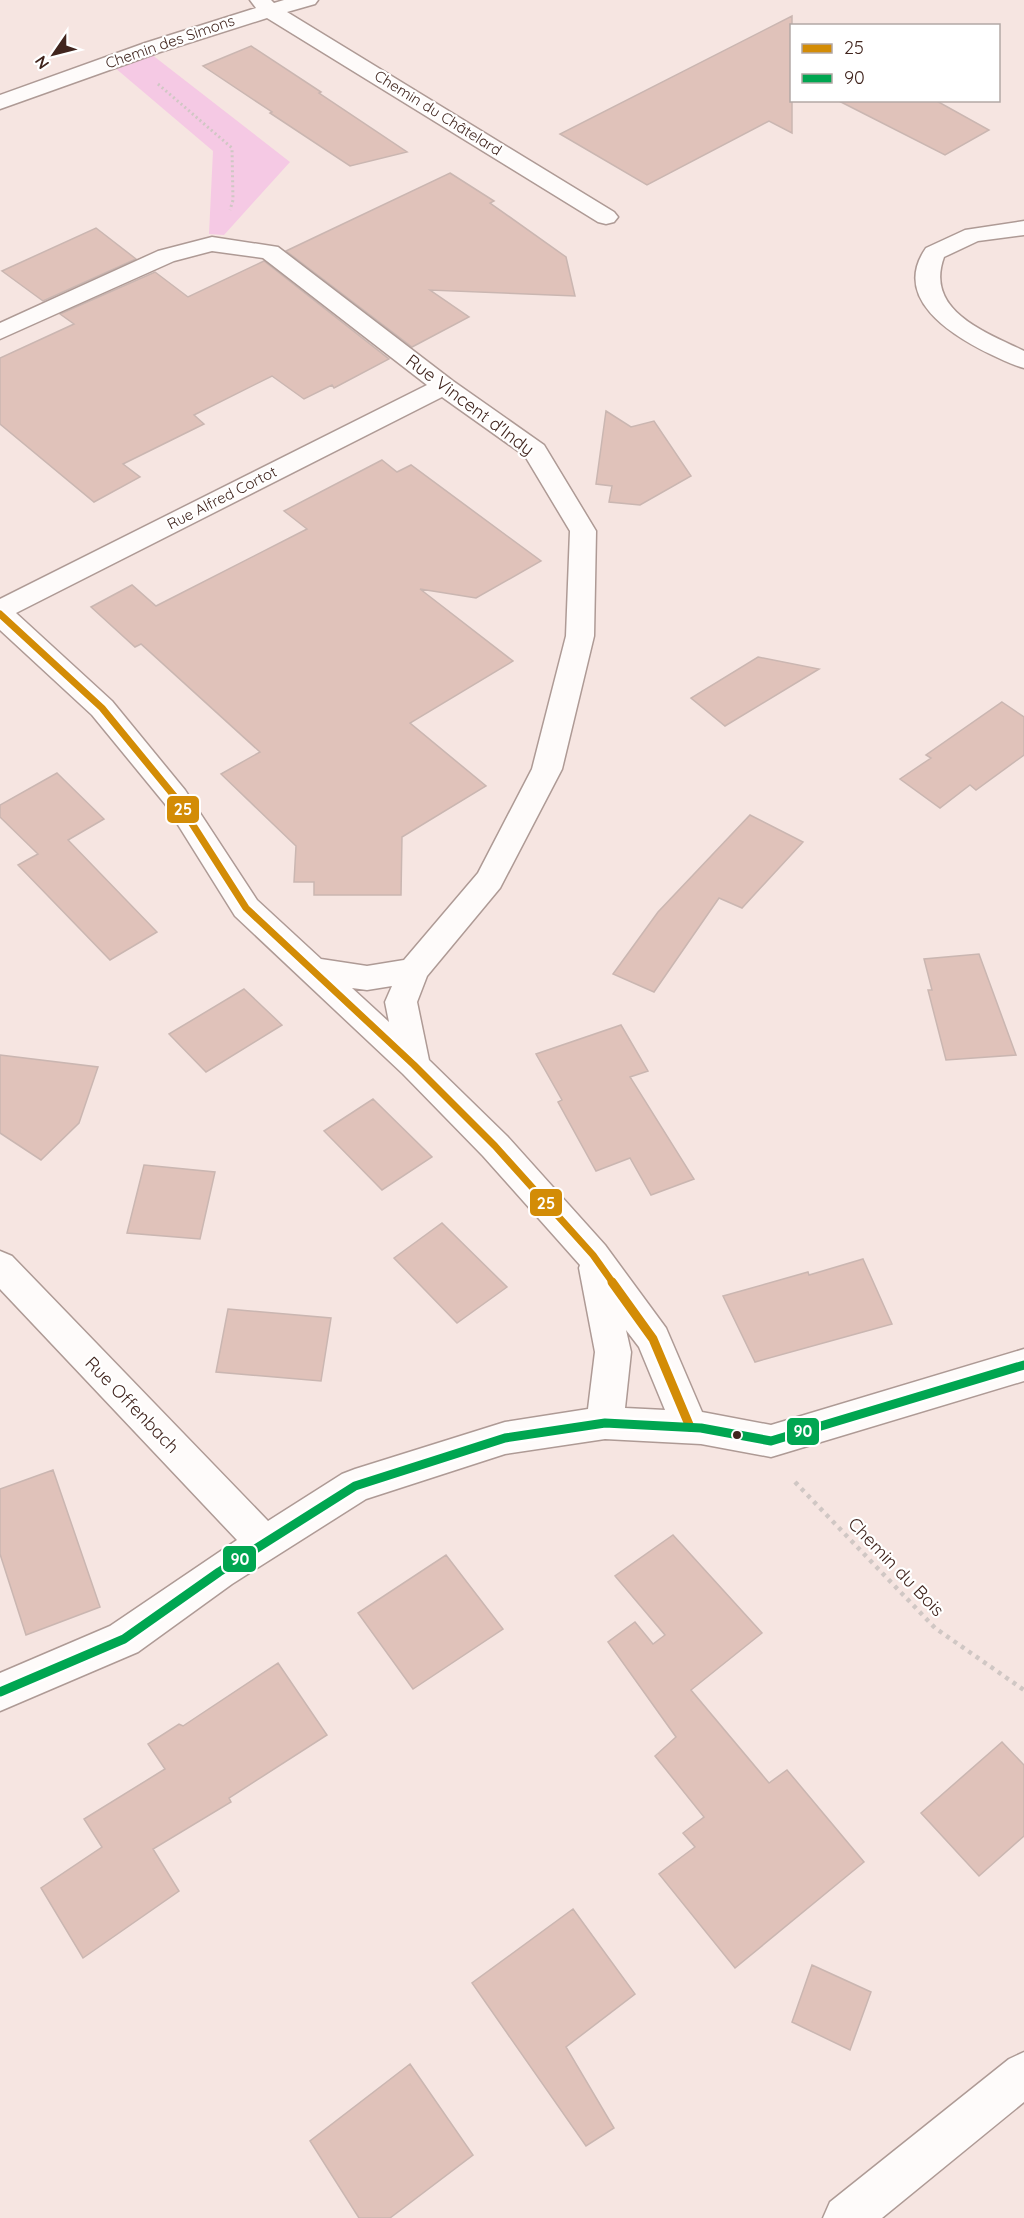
<svg xmlns="http://www.w3.org/2000/svg" width="1024" height="2218" font-family="Quicksand,sans-serif">
<rect width="100%" height="100%" fill="#f6e5e1"/>
<path fill="#f5c9e4" d="M151 54 290 162 224 235 209 234 213 151 114 67Z"/>
<path fill="#e0c2ba" stroke="#cab6b1" stroke-width="1.5" d="M792 16V133L769 121 647 185 560 134Z
M251 46 321 92 319 93 407 152 350 166 270 113 272 112 203 66Z
M837 100H935L989 130 945 155Z
M450 173 494 201 490 203 566 257 575 296 430 290 469 317 412 347 286 251Z
M96 228 136 259 43 301 2 271Z
M264 261 389 359 334 388 332 385 304 399 272 376 194 415 204 424 123 464 140 477 94 502 0 424V358L74 324 60 314 155 272 188 297Z
M606 411 631 427 654 421 691 476 640 505 609 502 612 486 596 484Z
M382 460 397 472 411 465 541 561 476 598 420 589 513 661 410 723 486 786 402 837 401 895H314V882H294L296 846 221 774 260 752 141 644 135 647 91 607 132 585 156 606 307 529 284 511Z
M758 657 819 669 725 726 691 698Z
M1002 702 1024 717V755L976 790 970 785 940 808 900 779 931 758 926 755Z
M57 773 104 819 68 840 157 932 110 960 18 865 38 854 0 817V805Z
M750 815 803 842 742 908 719 898 654 992 613 974 658 912Z
M979 954 1016 1055 946 1060 928 990H932L924 959Z
M244 989 282 1025 206 1072 169 1034Z
M621 1025 648 1071 630 1077 694 1179 651 1195 630 1158 596 1171 558 1102 562 1100 536 1054Z
M0 1055 98 1067 79 1123 41 1160 0 1133Z
M373 1099 432 1157 382 1190 324 1131Z
M144 1165 215 1172 200 1239 127 1233Z
M442 1223 507 1287 457 1323 394 1258Z
M863 1259 892 1324 755 1362 723 1296 808 1272 809 1275Z
M228 1309 331 1318 321 1381 216 1372Z
M53 1470 100 1607 26 1635 0 1554V1489Z
M673 1535 762 1633 691 1690 769 1783 787 1770 864 1862 735 1968 659 1874 695 1847 683 1833 704 1817 655 1756 676 1737 608 1642 635 1622 653 1644 665 1635 615 1576Z
M446 1555 503 1629 413 1689 358 1613Z
M278 1663 327 1735 229 1798 231 1802 153 1849 179 1891 83 1958 41 1888 102 1847 84 1819 165 1769 148 1744 179 1724 183 1726Z
M1002 1742 1024 1765V1836L979 1876 921 1813Z
M573 1909 635 1994 566 2047 614 2128 586 2146 472 1983Z
M812 1965 871 1992 850 2050 792 2022Z
M410 2064 473 2155 390 2218H359L310 2141Z"/>
<g fill="none" stroke-linecap="round" stroke-linejoin="round">
<g stroke="#ae9a95" stroke-width="3">
<path id="minor" d="M250 0H271L274 3 284 0H318L315 4 287 12 614 212 618 217 614 222 606 224 598 222 267 18 160 52 0 109V95L145 43 256 8Z
M1024 221V235L978 241 944 257C924 311 986 332 1024 351V368C1012 365 1001 359 990 354 951 335 891 298 926 248L965 230Z
M212 237 278 247 453 381 544 445 596 531 594 636 562 769 500 888 427 976 417 1002 429 1060 507 1136 605 1245 666 1328 702 1412 771 1425 1024 1349V1381L771 1457 701 1444 605 1439 505 1454 366 1499 232 1584 138 1652 0 1711V1673L110 1626 237 1540 0 1289V1251L12 1256 268 1521 342 1474 355 1469 505 1422 588 1409 595 1352 579 1268 580 1265 483 1156 403 1074 235 916 165 804 92 715 0 630V599L427 385 263 258 212 251 174 261 0 339V323L158 251ZM442 397 525 456 570 531 566 636 532 769 478 873 404 960 367 966 321 959 257 900 185 790 112 701 16 613ZM392 986 385 1002 389 1022 352 988 367 990ZM626 1330 639 1347 665 1410 625 1408 631 1352Z
M1024 2052V2102L882 2218H823L830 2202 1009 2059Z"/>
</g>
<path stroke="#d0c7c4" stroke-width="3" stroke-dasharray="2 3" stroke-linecap="butt" d="M158 84 232 148 233 200 230 210"/>
<path stroke="#d0c7c4" stroke-width="4.5" stroke-dasharray="4 5" stroke-linecap="butt" d="M795 1482 935 1628 1024 1690"/>
<use href="#minor" fill="#fefbfa" fill-rule="evenodd"/>
<g stroke="#fff" stroke-width="11">
<path id="bus-1-far1" d="M0 614 102 708 175 797 246 908 414 1065 495 1146 593 1255 613 1283"/>
</g>
<g stroke="#fff" stroke-width="14">
<path id="bus-1" d="M612 1282 653 1339 690 1427"/>
</g>
<g stroke="#fff" stroke-width="14">
<path id="bus-2" d="M0 1692 124 1639 219 1572 355 1486 505 1438 605 1423 701 1428 771 1441 1024 1365"/>
</g>
<use href="#bus-1-far1" stroke="#d38c06" stroke-width="7"/>
<use href="#bus-1" stroke="#d38c06" stroke-width="9"/>
<use href="#bus-2" stroke="#00a651" stroke-width="9"/>
</g>
<circle fill="#41251e" stroke="#fff" stroke-width="2" cx="737" cy="1435" r="5"/>
<g text-anchor="middle" stroke-width="4.5" stroke-linejoin="round" paint-order="stroke">
<g font-size="15" fill="#41251e" stroke="#fff">
<text transform="translate(170 42) rotate(-19)" y="5">Chemin des Simons</text>
<text transform="translate(438 113) rotate(32)" y="5">Chemin du Châtelard</text>
<text transform="translate(222 498) rotate(-27)" y="5">Rue Alfred Cortot</text>
</g>
<g font-size="18" fill="#41251e" stroke="#fff">
<text transform="translate(470 405) rotate(37)" y="6">Rue Vincent d'Indy</text>
<text transform="translate(132 1405) rotate(46)" y="6">Rue Offenbach</text>
<text transform="translate(896 1567) rotate(46)" y="6">Chemin du Bois</text>
</g>
</g>
<g stroke="#fff" stroke-width="2">
<rect x="166" y="795" width="34" height="29" rx="6" fill="#d38c06"/>
<rect x="529" y="1188" width="34" height="29" rx="6" fill="#d38c06"/>
<rect x="786" y="1417" width="34" height="29" rx="6" fill="#00a651"/>
<rect x="222" y="1545" width="35" height="28" rx="6" fill="#00a651"/>
</g>
<g font-size="16" text-anchor="middle" font-weight="bold" fill="#fff">
<text x="183" y="815">25</text>
<text x="546" y="1209">25</text>
<text x="803" y="1437">90</text>
<text x="240" y="1565">90</text>
</g>
<rect x="790" y="24" width="210" height="78" fill="#ffffff" stroke="#b3a8a5" stroke-width="1.5"/>
<rect x="802" y="44" width="30" height="9" fill="#d38c06" stroke="#b3a8a5" stroke-width="1.5"/>
<text x="844" y="54" font-size="18" fill="#41251e">25</text>
<rect x="802" y="74" width="30" height="9" fill="#00a651" stroke="#b3a8a5" stroke-width="1.5"/>
<text x="844" y="84" font-size="18" fill="#41251e">90</text>
<g transform="translate(54 54) rotate(235)" stroke="#ffffff" stroke-width="4.5" paint-order="stroke">
<path d="M0-4.5L10 22L0 15L-10 22Z" fill="#41251e"/>
<text y="-9" font-size="16" font-weight="bold" text-anchor="middle" fill="#41251e">N</text>
</g>
</svg>
